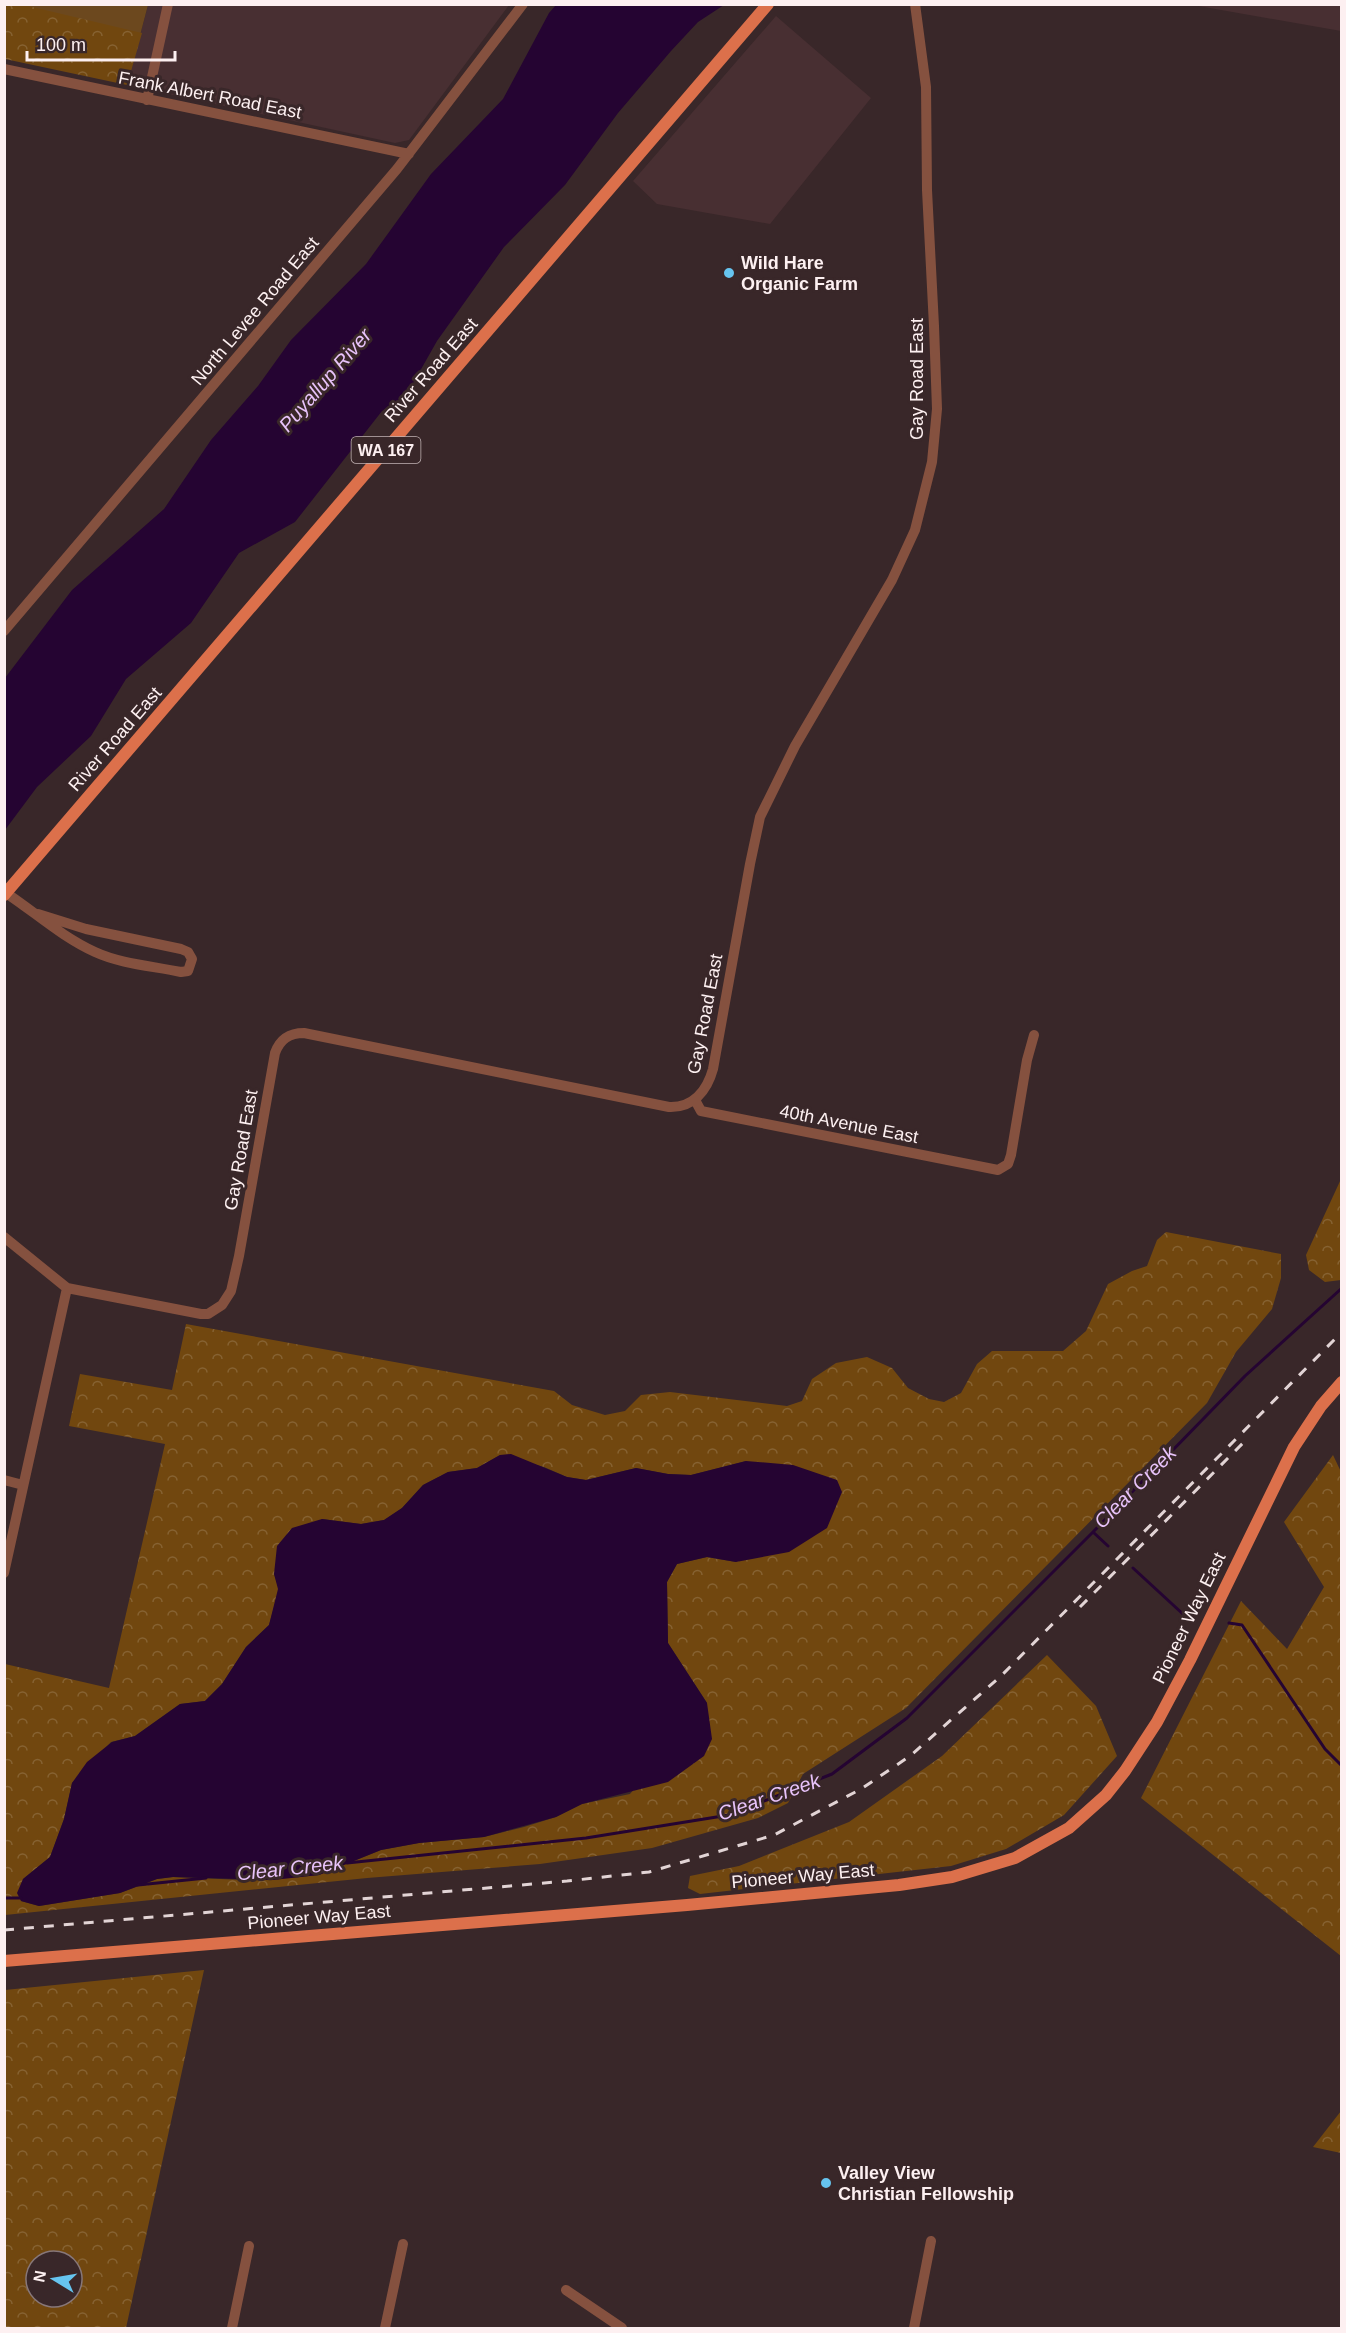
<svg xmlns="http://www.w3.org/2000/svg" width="1346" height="2333" font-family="Helvetica,sans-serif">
<defs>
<pattern id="forest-crowns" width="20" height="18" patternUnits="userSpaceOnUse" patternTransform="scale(1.5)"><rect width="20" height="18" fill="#71470f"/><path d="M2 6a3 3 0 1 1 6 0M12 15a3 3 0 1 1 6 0" fill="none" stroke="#866232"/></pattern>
</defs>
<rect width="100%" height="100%" fill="#392729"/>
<path fill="#482f32" d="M148 5H509L409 140 395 143 127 85Z
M1193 5H1341V31Z
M776 16 871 98 770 224 657 204 633 181Z"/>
<path fill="#6c481e" d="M5 5H148L127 85Z"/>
<path fill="url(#forest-crowns)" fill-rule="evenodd" d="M5 4 24 5 142 33 127 85 5 59Z
M1341 1179V1280L1325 1282 1309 1270 1306 1255Z
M1166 1232 1281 1254V1278L1272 1309 1236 1352 1207 1403 906 1708 803 1774 788 1803 758 1818 652 1848 540 1864 367 1878 5 1915V1664L109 1688 165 1444 69 1426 80 1374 172 1390 186 1324 554 1391 572 1405 605 1415 625 1411 641 1395 670 1392 787 1406 802 1401 812 1379 836 1363 867 1357 892 1368 908 1388 929 1399 944 1402 961 1393 977 1364 992 1351H1063L1086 1331 1108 1284 1132 1271 1147 1266 1157 1240ZM500 1455 544 1467 567 1477 586 1480 636 1468 668 1474 691 1475 746 1461 736 1562 707 1557 677 1564 667 1582 668 1643 707 1703 630 1794 582 1804 556 1817 524 1827 484 1837 419 1843 381 1850 319 1875 243 1880 173 1877 157 1879 120 1893 39 1906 21 1901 23 1879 50 1857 64 1819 72 1783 111 1742 135 1736 180 1704 205 1701 222 1684 246 1647 269 1625 279 1589 274 1574 322 1519 361 1524 384 1520 402 1508 423 1485 448 1472 477 1468Z
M1333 1455 1342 1474 1341 1956 1141 1798 1241 1601 1287 1649 1324 1587 1284 1522Z
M1047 1655 1096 1706 1117 1756 1064 1815 1006 1849 951 1866 700 1894 688 1888 690 1876 739 1866 849 1822 942 1756Z
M204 1970 126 2328H5V1990ZM36 2261H72V2297H36Z
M1341 2111V2153L1313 2147Z"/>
<path fill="#250432" d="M556 5H724L698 22 671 51 618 113 565 185 504 247 437 341 407 394 382 411 295 522 239 553 191 623 126 679 91 736 37 787 5 830V678L72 590 164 509 211 440 258 386 291 340 366 264 431 174 503 99 549 13Z
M511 1454 567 1477 586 1480 636 1468 668 1474 691 1475 746 1461 793 1465 837 1480 842 1492 827 1528 789 1552 736 1562 707 1557 677 1564 667 1582 668 1643 707 1703 712 1739 704 1756 668 1782 582 1804 556 1817 484 1837 419 1843 381 1850 319 1875 273 1880 173 1877 157 1879 120 1893 39 1906 21 1901 17 1893 23 1879 50 1857 64 1819 72 1783 87 1762 112 1742 135 1736 180 1704 205 1701 222 1684 246 1647 269 1625 278 1589 274 1574 277 1546 292 1528 322 1519 361 1524 384 1520 402 1508 423 1485 448 1472 477 1468 500 1455Z"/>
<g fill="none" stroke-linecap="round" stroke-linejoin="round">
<path stroke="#250432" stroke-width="3" d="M1093 1532 1108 1546
M1133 1568 1184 1615
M1229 1623 1242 1625 1325 1749 1342 1766
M347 1863 586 1838 729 1815 832 1774 907 1718 1093 1532 1245 1376 1342 1288
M138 1885 206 1878
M4 1898H21"/>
<path stroke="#85513f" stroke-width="10" d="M4 69 409 154
M147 100 168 4
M4 631 397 169 523 4
M6 893C36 913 62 937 95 952 121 964 153 966 181 972L188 971 192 959 188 952 181 949 86 929 38 914
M695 1100 701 1111 998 1170 1008 1164 1011 1155 1027 1060 1034 1035
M4 1237 67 1288
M4 1480 23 1485
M4 1573 67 1288 201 1314H208L222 1305 231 1291 239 1256 275 1053C280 1039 289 1033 304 1033L669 1107C693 1108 707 1091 713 1069L750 864 760 817 795 746 892 580 915 530 932 462 937 409 934 326 927 190 926 87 915 4
M566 2290 622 2328
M232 2328 249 2246
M385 2328 403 2244
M914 2328 931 2241"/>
<path stroke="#dc704b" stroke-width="12" d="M4 895 768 4
M4 1961 687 1905 899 1885 952 1877 1015 1858 1069 1828 1106 1795 1125 1771 1157 1722 1190 1660 1294 1447 1321 1406 1342 1382"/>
<path stroke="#e2d4d5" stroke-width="3" stroke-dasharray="10 10" stroke-linecap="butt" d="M1080 1607 1245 1441
M4 1930 567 1881 649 1872 774 1835 861 1789 910 1756 1001 1676 1342 1332"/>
</g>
<g fill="#66c4ef" stroke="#392729" stroke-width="2">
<circle cx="729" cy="273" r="6"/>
<circle cx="826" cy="2183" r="6"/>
</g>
<g text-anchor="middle" stroke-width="6" stroke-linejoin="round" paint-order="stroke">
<rect fill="#392729" stroke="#c2b4b5" stroke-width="1.5" x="351.5" y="437" width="69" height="26" rx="4.5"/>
<g font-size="16" font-weight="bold" fill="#fdf0f1">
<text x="386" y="456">WA 167</text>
</g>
<g font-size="18" fill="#fdf0f1" stroke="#392729">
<text transform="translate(210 95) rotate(11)" y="6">Frank Albert Road East</text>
<text transform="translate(255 311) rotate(-50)" y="6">North Levee Road East</text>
<text transform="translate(431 370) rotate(-49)" y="6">River Road East</text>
<text transform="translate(917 379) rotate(-90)" y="6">Gay Road East</text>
<text transform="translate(115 739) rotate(-49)" y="6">River Road East</text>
<text transform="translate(705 1014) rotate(-79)" y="6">Gay Road East</text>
<text transform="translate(849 1124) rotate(11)" y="6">40th Avenue East</text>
<text transform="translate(241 1150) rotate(-80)" y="6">Gay Road East</text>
<text transform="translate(1189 1618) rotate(-64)" y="6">Pioneer Way East</text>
<text transform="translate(803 1876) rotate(-5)" y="6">Pioneer Way East</text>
<text transform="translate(319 1917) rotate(-5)" y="6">Pioneer Way East</text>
</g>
<g font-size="18" font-weight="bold" fill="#fdf0f1" stroke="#392729" text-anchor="start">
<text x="741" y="269">Wild Hare<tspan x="741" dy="21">Organic Farm</tspan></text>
<text x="838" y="2179">Valley View<tspan x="838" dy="21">Christian Fellowship</tspan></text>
</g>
<g font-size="20" font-style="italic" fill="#e8c3fa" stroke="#392729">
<text transform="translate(325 380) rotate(-49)" y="7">Puyallup River</text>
<text transform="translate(1135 1487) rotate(-45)" y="7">Clear Creek</text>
<text transform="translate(769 1797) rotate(-19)" y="7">Clear Creek</text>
<text transform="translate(290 1868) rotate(-6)" y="7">Clear Creek</text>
</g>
</g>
<rect width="1346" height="2333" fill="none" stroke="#fdf0f1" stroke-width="12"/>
<g transform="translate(54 2279) rotate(281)"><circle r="28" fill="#392729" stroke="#877779" stroke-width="1.5"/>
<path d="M0-4.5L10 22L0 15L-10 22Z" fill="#66c4ef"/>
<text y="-9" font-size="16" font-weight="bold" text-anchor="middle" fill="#fdf0f1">N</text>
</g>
<path d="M27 51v9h148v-9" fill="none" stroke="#fdf0f1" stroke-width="3"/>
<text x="36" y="51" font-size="18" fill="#fdf0f1" stroke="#392729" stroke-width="4.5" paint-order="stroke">100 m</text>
</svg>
